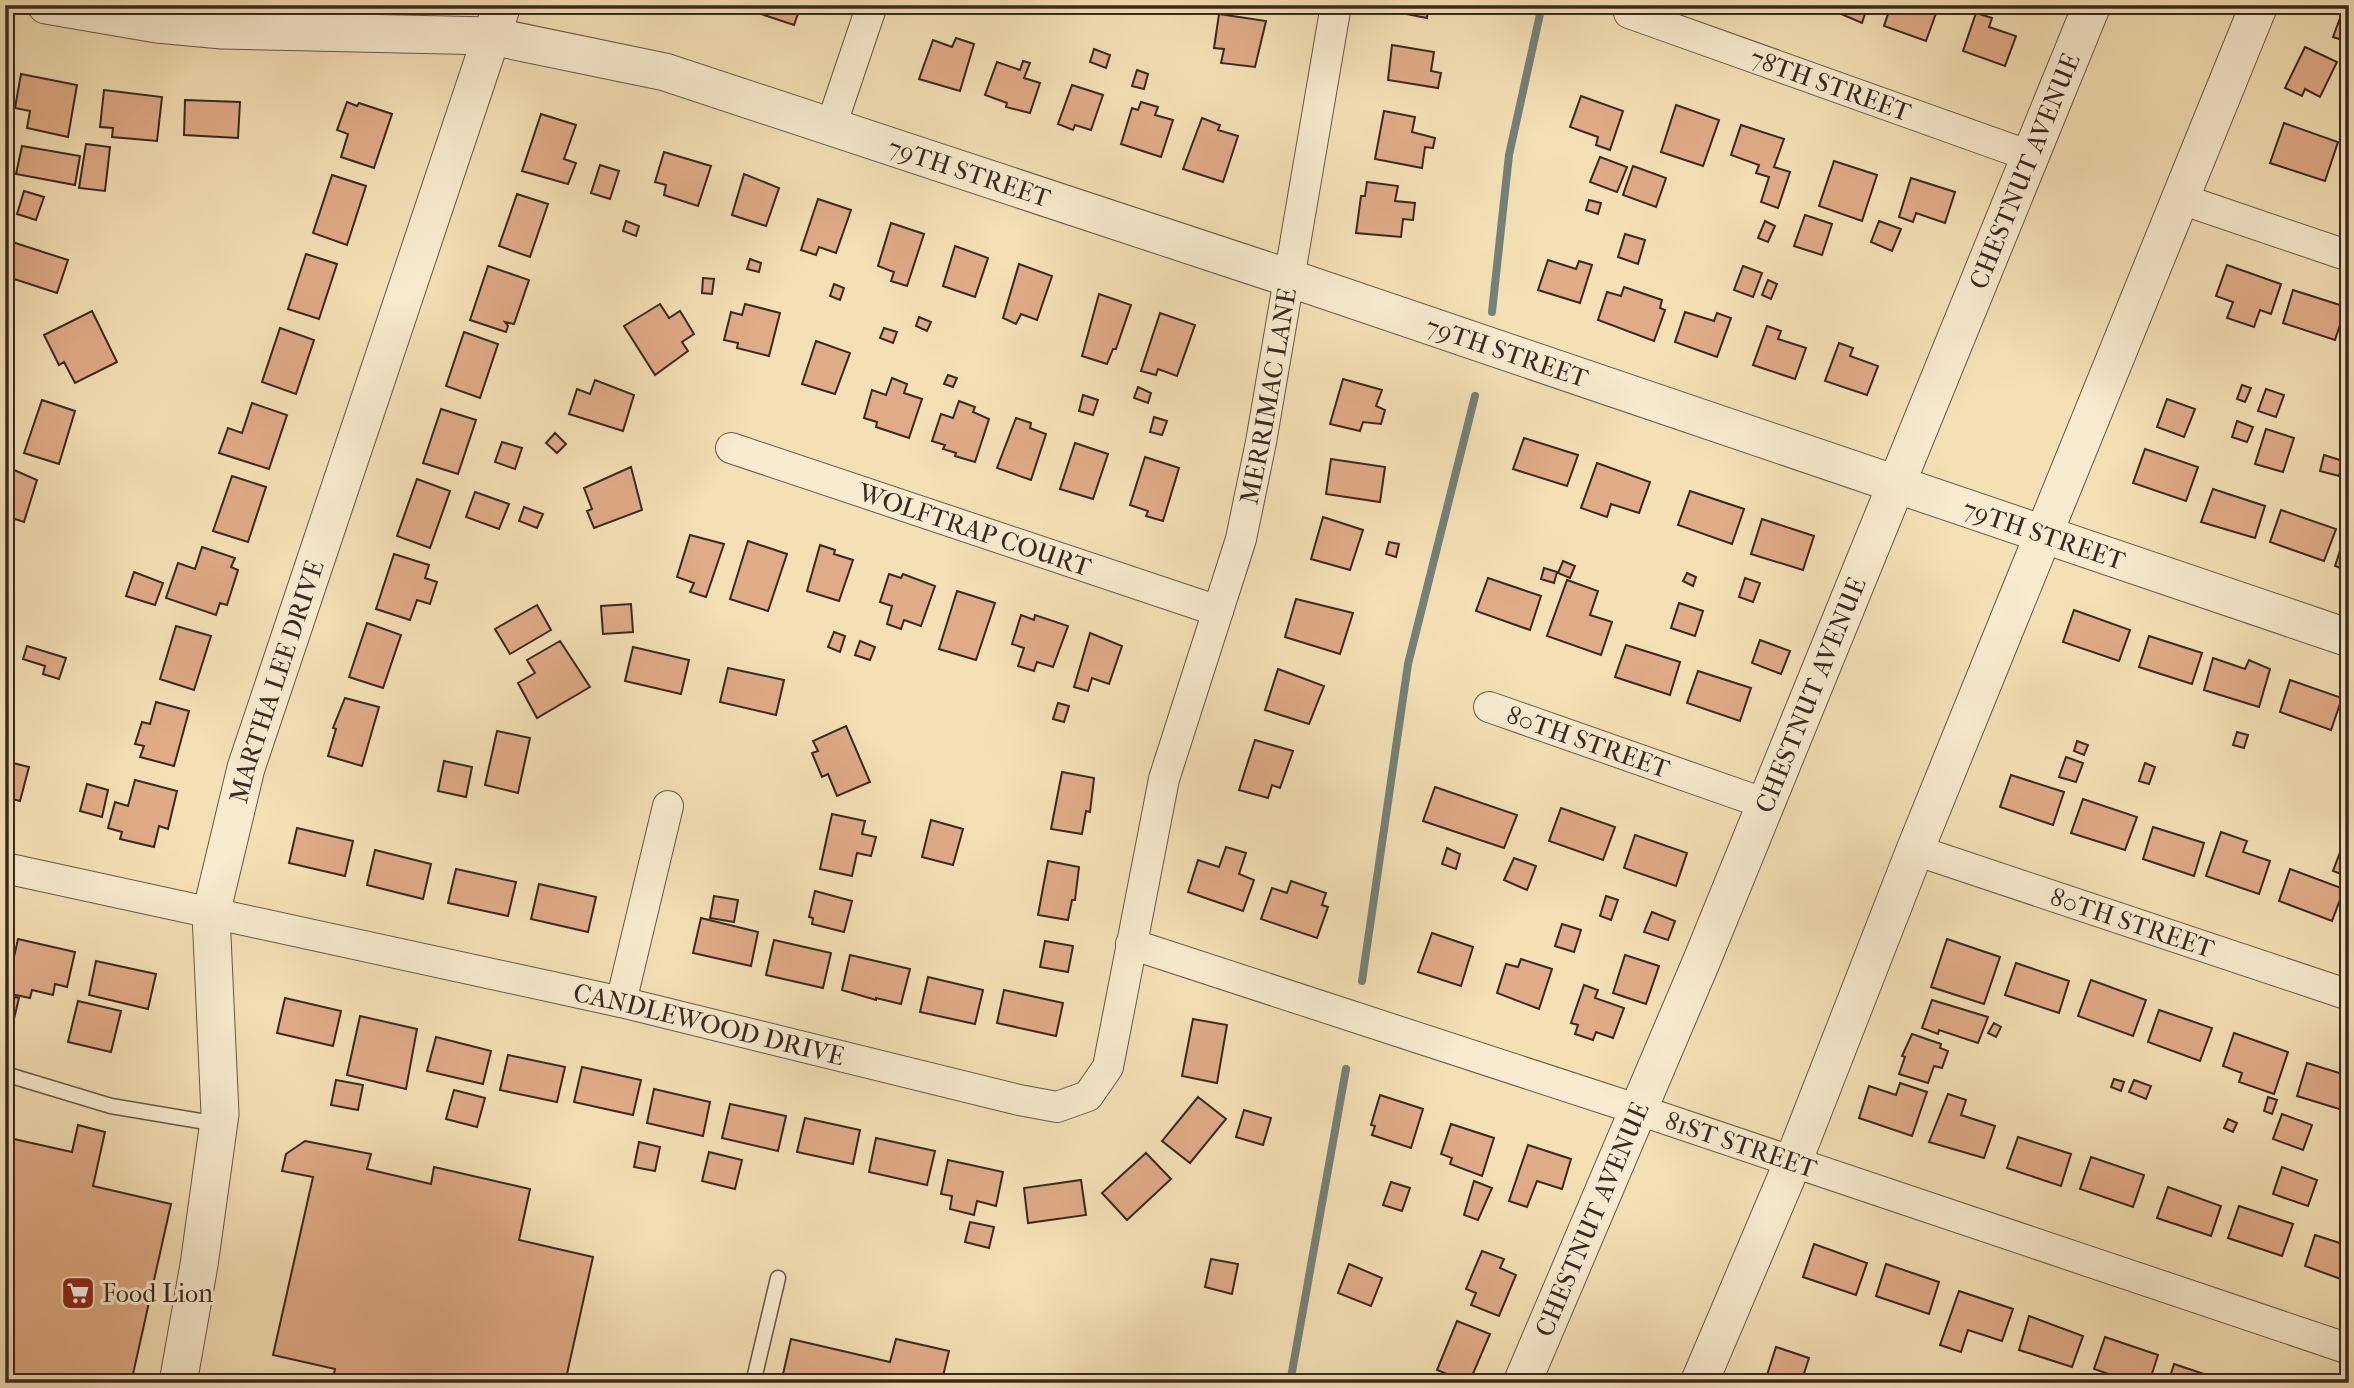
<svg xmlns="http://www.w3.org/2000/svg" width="2354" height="1388" font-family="'IM FELL French Canon',serif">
<rect width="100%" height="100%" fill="#f4e0b5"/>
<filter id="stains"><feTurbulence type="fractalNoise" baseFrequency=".00286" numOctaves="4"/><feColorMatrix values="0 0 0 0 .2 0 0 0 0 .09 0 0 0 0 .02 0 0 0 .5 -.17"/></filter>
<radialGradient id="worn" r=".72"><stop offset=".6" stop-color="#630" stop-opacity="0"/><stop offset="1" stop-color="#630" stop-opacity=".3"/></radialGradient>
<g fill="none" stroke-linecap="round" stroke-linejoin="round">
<path stroke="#748179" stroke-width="8" d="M1492 312 1509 155 1542 5
M1362 981 1408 664 1475 396
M1290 1383 1346 1069"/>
</g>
<path fill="#e0ab87" stroke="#382923" stroke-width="2" d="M757 5H801L794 25 755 12Z
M1397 5H1428L1427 18 1396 12Z
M1820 5H1868L1862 23Z
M1891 5H1939L1926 41 1884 26Z
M2343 10 2349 12V42L2333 37Z
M1976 13 1992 18 1989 27 2016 36 2005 66 1963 51Z
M1219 14 1266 21 1255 67 1221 63 1224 49 1214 48Z
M956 38 974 44 960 91 919 79 933 40 952 47Z
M1392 45 1434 52 1431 71 1441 73 1438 88 1388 80Z
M2305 47 2337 62 2320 97 2305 89 2302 96 2285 88Z
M1094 49 1110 55 1106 68 1090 62Z
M1023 61 1030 63 1024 78 1040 83 1030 113 1006 107 1007 103 985 95 997 62 1020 70Z
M1137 70 1148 74 1144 89 1132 86Z
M21 74 77 85 68 137 27 128 30 111 15 108Z
M1072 85 1103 95 1091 130 1075 125 1073 130 1058 124Z
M104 90 162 97 157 141 112 137 113 128 100 127Z
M1581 96 1623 111 1610 150 1596 145 1598 137 1570 127Z
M185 100 240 102 238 138 184 135Z
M347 102 357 106 359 103 392 114 374 168 341 157 348 134 337 130Z
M1141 102 1158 107 1155 115 1173 120 1161 157 1121 144 1132 108 1138 110Z
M1676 105 1719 120 1703 166 1661 152Z
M1384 111 1415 117 1412 132 1435 138 1433 148 1425 147 1422 168 1375 159Z
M541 114 576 125 564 159 576 163 568 184 522 171Z
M1202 118 1220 125 1218 130 1238 136 1223 182 1183 169Z
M2284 123 2338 142 2325 181 2270 163Z
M1741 125 1784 139 1774 167 1790 172 1778 208 1761 202 1769 177 1756 173 1759 165 1731 155Z
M86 144 110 147 105 191 79 188Z
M22 146 80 156 75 185 16 174Z
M664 152 711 166 698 206 664 195 666 185 655 182Z
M1600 157 1627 167 1617 192 1590 182Z
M1834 161 1877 175 1862 221 1819 206Z
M600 165 619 171 610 199 591 193Z
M1633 166 1666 178 1656 207 1623 195Z
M744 174 779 188 766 226 732 215Z
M332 175 366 186 347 245 313 233Z
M1911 178 1955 192 1945 223 1916 213 1913 222 1899 217Z
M1367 182 1398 186 1395 201 1415 203 1413 220 1403 219 1401 237 1356 233 1361 196H1365Z
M24 191 44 197 36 220 17 214Z
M517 194 548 204 530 257 499 246Z
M818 199 851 210 836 253 819 247 816 255 801 250Z
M1589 200 1601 203 1598 214 1586 210Z
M1805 215 1832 224 1822 255 1794 246Z
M626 221 639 226 636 236 623 231Z
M1765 221 1775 226 1768 242 1758 238Z
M1879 221 1901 229 1892 251 1871 242Z
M891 223 924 234 907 286 891 281 894 272 878 266Z
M1625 234 1645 240 1638 264 1618 257Z
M9 241 68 260 57 293 5 276V253Z
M955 246 988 258 975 297 943 286Z
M306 254 337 264 319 319 288 309Z
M750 259 761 263 759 272 747 269Z
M1548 260 1576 269 1579 261 1592 265 1580 303 1538 290Z
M1019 264 1052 276 1037 320 1021 314 1016 324 1003 318Z
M2227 265 2281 284 2271 314 2260 310 2254 327 2227 318 2233 302 2216 296Z
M488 266 529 280 514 324 505 322 508 326 506 332 470 320Z
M1743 266 1762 273 1753 297 1734 290Z
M703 278 714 279 712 294 702 293Z
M1768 280 1777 284 1771 299 1762 295Z
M834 284 844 288 840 300 830 296Z
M1624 287 1662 300 1660 308 1665 310 1654 341 1598 320 1607 292 1621 296Z
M2293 290 2346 307 2335 340 2283 323Z
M1099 294 1131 305 1116 349H1113L1107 364 1082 356Z
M660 304 669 318 680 311 694 334 682 342 688 351 655 375 624 326Z
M745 304 780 313 769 356 737 348 738 343 724 340 731 312 742 315Z
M92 311 117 362 75 383 64 362 59 365 44 335Z
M1685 312 1714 321 1717 313 1731 318 1717 357 1675 342Z
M1160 313 1195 325 1177 376 1158 369 1156 375 1141 371Z
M919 317 931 322 927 331 916 326Z
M1767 326 1781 331 1778 339 1806 348 1795 379 1753 365Z
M280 328 314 340 296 394 262 382Z
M884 328 897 332 893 343 880 338Z
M464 332 498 344 480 398 446 386Z
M816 341 850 353 835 394 802 384Z
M1839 343 1853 348 1850 356 1878 366 1867 395 1825 381Z
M948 375 957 378 953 387 944 384Z
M892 378 907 384 904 393 922 399 909 438 876 427 877 422 864 418 872 390 886 395Z
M1343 379 1382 390 1376 406 1385 410 1381 424 1363 422 1360 431 1330 424Z
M595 380 634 395 623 431 569 414 577 389 590 394Z
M2242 385 2251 388 2245 402 2237 399Z
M1138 387 1151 393 1148 403 1134 398Z
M2266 389 2284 395 2276 417 2258 411Z
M1083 395 1098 400 1093 415 1079 411Z
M2167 399 2195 409 2184 437 2157 427Z
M42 400 75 411 59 464 24 453Z
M959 401 975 407 973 412 989 419 975 462 955 456 956 453 943 449 945 445 932 441 941 414 953 418Z
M252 403 287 415 269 469 219 453 228 428 242 433Z
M441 409 476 420 458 474 423 463Z
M1154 417 1167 421 1162 435 1150 432Z
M1016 418 1031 423 1030 428 1046 434 1031 480 997 468Z
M2237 421 2253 427 2247 442 2232 437Z
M2266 429 2294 438 2283 472 2255 464Z
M555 433 566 444 557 453 546 443Z
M1524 438 1578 455 1567 486 1513 469Z
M502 442 522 448 515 469 495 462Z
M1075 443 1108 454 1093 499 1060 489Z
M2145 449 2198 467 2186 501 2133 483Z
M2324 455 2343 461 2339 476 2320 471Z
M1145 457 1179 468 1163 521 1146 516 1148 511 1130 505Z
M1331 459 1385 467 1380 502 1326 494Z
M1597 463 1650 482 1639 513 1611 504 1607 517 1581 508Z
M5 466 37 480 24 522 9 517 5 530Z
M631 467 642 510 594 528 587 511 592 509 584 488Z
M232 476 266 487 248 542 213 531Z
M417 479 450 491 430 548 397 536Z
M2213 489 2265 506 2255 538 2201 522Z
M1690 491 1744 509 1732 544 1678 525Z
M475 492 509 504 499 529 466 517Z
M524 507 543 514 537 528 519 521Z
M2281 510 2336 529 2324 561 2270 542Z
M1323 517 1363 530 1350 570 1311 559Z
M1762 519 1814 536 1803 570 1751 554Z
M2346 533 2349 534V571L2335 566Z
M690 535 724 544 706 597 690 592 694 583 677 577Z
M748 541 787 554 768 611 730 599Z
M1389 542 1399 544 1396 557 1386 554Z
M820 545 835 550 834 554 853 560 839 601 807 591Z
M202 547 235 558 231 567 238 570 227 605 220 603 216 615 166 598 178 563 195 569Z
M394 554 429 565 425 578 437 582 430 604 417 600 410 620 376 609Z
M1563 561 1575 566 1570 578 1558 573Z
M1544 568 1557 572 1554 583 1541 579Z
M134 572 163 583 155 605 126 596Z
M1687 573 1696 577 1693 586 1683 581Z
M889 574 901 578 903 574 935 586 921 626 904 620 901 629 887 624 892 606 880 602Z
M1488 578 1541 596 1530 630 1476 611Z
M1745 578 1760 583 1753 602 1739 597Z
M1567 580 1598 591 1590 615 1612 622 1601 655 1547 636Z
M957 591 995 603 976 660 939 649Z
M1296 599 1353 613 1340 654 1285 637Z
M1679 603 1703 611 1695 636 1671 628Z
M631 604 633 632 603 634 601 606Z
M537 605 551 630 510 654 495 629Z
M2074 610 2130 630 2119 661 2063 642Z
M1021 615 1034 620 1035 615 1068 626 1053 667 1037 662 1034 671 1018 666 1024 648 1012 644Z
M367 623 401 635 383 688 349 677Z
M176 626 211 636 194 690 160 679Z
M834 632 845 636 840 652 828 647Z
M1090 633 1122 646 1109 684 1092 678 1088 691 1074 687Z
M2149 636 2202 653 2192 684 2139 667Z
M1760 640 1790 651 1781 674 1752 663Z
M560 641 590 687 537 718 518 683 535 673 527 660Z
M860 641 875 647 870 660 855 655Z
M1626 645 1680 662 1670 695 1615 677Z
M27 646 66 658 59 679 43 674 45 666 23 659Z
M633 647 689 660 681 694 625 681Z
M2213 658 2245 669 2249 660 2270 669 2259 707 2204 690Z
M728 668 784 680 776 715 720 702Z
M1278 669 1324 686 1309 724 1265 710Z
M1698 671 1751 688 1740 721 1687 703Z
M2290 680 2342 698 2331 730 2280 712Z
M345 698 379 707 362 766 328 756 336 729 333 728Z
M156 702 189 711 174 766 140 757 144 746 135 744 142 722 150 724Z
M1058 703 1069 706 1064 722 1053 719Z
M846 726 870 782 837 796 828 774 822 777 812 753 818 751 813 741Z
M497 731 530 738 518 793 485 785Z
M2237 732 2248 735 2244 748 2233 745Z
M1255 740 1293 751 1280 788 1272 785 1268 798 1239 790Z
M2077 741 2088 745 2084 755 2074 751Z
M2066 757 2083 763 2076 782 2059 777Z
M5 761 29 767 20 801 5 797Z
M444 761 472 767 466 797 438 791Z
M2145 763 2155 767 2149 784 2139 781Z
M1062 772 1094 778 1090 812 1086 811 1082 834 1051 829Z
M2011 775 2064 792 2053 825 2000 807Z
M135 780 177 791 168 829 159 826 154 847 120 839 122 832 108 828 115 802 128 806Z
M87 784 108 790 102 817 80 811Z
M1435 787 1517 815 1504 848 1423 821Z
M2083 799 2137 817 2125 850 2071 833Z
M1561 808 1615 827 1603 860 1549 841Z
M832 814 865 821 862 834 876 837 871 856 857 853 852 876 820 869Z
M931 820 963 829 953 865 922 857Z
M2153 827 2204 843 2194 876 2143 859Z
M297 828 353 841 345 876 289 863Z
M2348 831H2349V877L2333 871Z
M2221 832 2247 841 2243 852 2270 861 2259 894 2206 876Z
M1635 835 1687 853 1676 886 1624 868Z
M1226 847 1246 853 1239 874 1254 880 1243 911 1188 892 1198 860 1219 867Z
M1447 848 1460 854 1456 869 1442 864Z
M375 850 431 864 423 899 367 885Z
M1514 858 1536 866 1527 890 1504 880Z
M1048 861 1079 867 1075 900H1072L1068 920 1038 915Z
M456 869 516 882 508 916 448 903Z
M2290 869 2344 889 2332 921 2279 901Z
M1291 881 1326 893 1322 905 1328 907 1317 938 1261 919 1272 888 1287 893Z
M539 884 596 897 588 932 531 919Z
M815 891 852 901 844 932 812 924 813 918 809 917Z
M714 896 738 900 734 922 710 918Z
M1606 896 1618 900 1611 920 1600 916Z
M1652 912 1675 921 1668 940 1644 932Z
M701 918 758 932 751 966 693 953Z
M1562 924 1581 930 1574 952 1555 946Z
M1432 933 1473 947 1461 986 1418 972Z
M18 939 75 952 67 987 55 984 53 995 32 990 30 998 6 993Z
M1947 939 2000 957 1984 1004 1931 987Z
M774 940 831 953 823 988 766 975Z
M1045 941 1073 946 1068 972 1040 967Z
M850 955 910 969 901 1004 876 998V1000L842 990Z
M1625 955 1659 966 1646 1004 1613 993Z
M1521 959 1552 969 1539 1009 1497 993 1506 964 1518 967Z
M96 961 156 974 148 1009 89 995Z
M2016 963 2069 981 2059 1013 2005 995Z
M928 977 983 990 975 1024 920 1012Z
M2091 980 2146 1000 2133 1036 2078 1016Z
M1584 985 1598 990 1595 998 1624 1008 1613 1038 1596 1032 1593 1040 1575 1034 1578 1025 1571 1023Z
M1004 990 1063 1003 1056 1036 997 1023Z
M5 995 19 998 12 1027 5 1025Z
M285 998 341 1011 333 1046 277 1033Z
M1932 1000 1988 1017 1978 1043 1939 1030 1938 1034 1922 1028Z
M78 1001 121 1011 111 1052 68 1042Z
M2159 1010 2212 1028 2200 1061 2148 1042Z
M360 1016 417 1029 406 1089 347 1075Z
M1193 1019 1227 1025 1217 1083 1182 1076Z
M1994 1023 2001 1027 1996 1037 1988 1033Z
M2234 1033 2288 1052 2274 1094 2239 1082 2242 1073 2223 1066Z
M1912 1034 1941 1044 1940 1048 1948 1051 1942 1068 1934 1066 1928 1083 1899 1074 1905 1057 1902 1056Z
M436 1037 491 1051 483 1084 427 1071Z
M508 1055 565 1067 557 1102 500 1090Z
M2307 1063 2349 1076V1112L2297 1096Z
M582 1067 641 1080 633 1115 574 1102Z
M2114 1079 2124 1082 2121 1091 2111 1087Z
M336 1080 363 1085 358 1110 331 1105Z
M2134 1080 2151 1086 2146 1099 2129 1092Z
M1900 1083 1927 1092 1912 1136 1859 1118 1869 1086 1896 1095Z
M654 1089 710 1102 703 1136 647 1123Z
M454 1090 485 1098 477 1127 446 1119Z
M1948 1094 1966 1100 1961 1115 1995 1126 1984 1158 1929 1142Z
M1380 1095 1423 1109 1411 1148 1372 1135 1375 1126 1371 1125Z
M1198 1097 1226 1119 1190 1163 1162 1141Z
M2268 1097 2277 1100 2272 1114 2264 1111Z
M730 1104 786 1116 778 1151 722 1138Z
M1244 1110 1271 1118 1263 1145 1236 1137Z
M2282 1114 2312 1125 2303 1150 2273 1139Z
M805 1118 860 1130 853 1164 797 1152Z
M2228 1119 2237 1123 2233 1132 2224 1128Z
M1451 1124 1494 1138 1482 1176 1450 1164 1452 1158 1441 1154Z
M78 1125 105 1132 93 1186 171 1204 131 1383H5V1137L72 1152Z
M2018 1137 2071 1154 2061 1186 2007 1168Z
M876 1138 935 1151 927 1185 869 1172Z
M305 1141 371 1154 367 1169 431 1184 434 1167 530 1189 519 1240 593 1257 565 1383H397L358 1374 356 1383H332L335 1369 273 1355 313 1177 282 1171 286 1154Z
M639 1142 660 1147 655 1171 634 1167Z
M1528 1145 1571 1159 1562 1189 1537 1181 1527 1207 1509 1201Z
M709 1152 742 1160 735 1189 702 1181Z
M1146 1153 1171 1179 1127 1220 1102 1193Z
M2091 1157 2144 1175 2133 1207 2080 1189Z
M948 1160 1003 1172 996 1206 977 1201 974 1215 950 1209 952 1196 941 1194Z
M2282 1167 2317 1180 2308 1206 2273 1194Z
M1081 1180 1086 1215 1028 1223 1024 1188Z
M1474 1181 1492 1188 1478 1220 1464 1215Z
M1391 1182 1410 1188 1402 1211 1383 1205Z
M2168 1187 2221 1206 2211 1236 2157 1218Z
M2239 1206 2293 1224 2282 1256 2228 1238Z
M970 1222 994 1227 989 1248 965 1242Z
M2315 1235 2349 1246V1282L2305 1266Z
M1814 1244 1867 1263 1856 1295 1803 1277Z
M1482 1251 1504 1259 1500 1268 1516 1275 1499 1316 1471 1305 1476 1293 1466 1289Z
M1211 1259 1238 1264 1232 1294 1205 1287Z
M1349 1264 1382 1278 1371 1306 1338 1293Z
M1886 1264 1939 1282 1929 1314 1876 1296Z
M1959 1291 2013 1309 2002 1341 1968 1330 1961 1352 1940 1345Z
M2029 1316 2083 1336 2072 1367 2019 1350Z
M1457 1321 1490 1334 1469 1383 1437 1370Z
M2105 1337 2158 1355 2149 1383H2134L2094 1369Z
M791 1339 890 1362 896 1339 949 1351 943 1376 962 1380 961 1383H781Z
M1776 1347 1809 1358 1801 1383 1767 1375Z
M2174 1364 2228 1382V1383H2168Z"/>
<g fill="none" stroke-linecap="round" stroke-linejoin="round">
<g stroke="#675748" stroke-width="17">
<path id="service" d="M5 1074 111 1106 218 1124
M753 1383 778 1278"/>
</g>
<g stroke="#675748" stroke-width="32">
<g id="minor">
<path id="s1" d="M1629 13 2030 156"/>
<path d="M831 126 872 5"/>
<path d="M2181 199 2349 256"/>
<path id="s2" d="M731 448 1218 611"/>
<path id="s3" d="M1489 707 1766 804"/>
<path id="s4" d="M1915 850 2349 995"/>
<path id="s5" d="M5 868 621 1002 1019 1100 1057 1107 1088 1096 1108 1067 1164 779 1241 539 1261 442 1336 5"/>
<path id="s6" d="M1131 944 1636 1109 2349 1349"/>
<path d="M621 1002 668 806"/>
</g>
</g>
<g stroke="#675748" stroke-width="39">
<g id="tertiary">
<path id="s7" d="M46 5 157 24 222 30 491 36 665 72 1289 278 2349 638"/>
<path id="s8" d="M178 1383 199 1265 220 1114 211 914 246 768 502 5"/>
<path id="s9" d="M1522 1383 1702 960 2092 5"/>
<path d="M1699 1383 1793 1162 1915 850 2259 5"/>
</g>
</g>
<use href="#service" stroke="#f8ebcf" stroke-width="14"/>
<use href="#minor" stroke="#f8ebcf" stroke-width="30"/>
<use href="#tertiary" stroke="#f8ebcf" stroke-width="37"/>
</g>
<defs>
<g id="supermarket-square" transform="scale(1.75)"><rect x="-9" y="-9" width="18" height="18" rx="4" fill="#8f2418" stroke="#f8ebcf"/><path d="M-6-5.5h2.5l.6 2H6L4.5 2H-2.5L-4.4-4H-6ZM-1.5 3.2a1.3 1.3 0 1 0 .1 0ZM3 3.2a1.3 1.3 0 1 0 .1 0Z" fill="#fff"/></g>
</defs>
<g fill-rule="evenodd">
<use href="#supermarket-square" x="78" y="1293"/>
</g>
<g text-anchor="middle" stroke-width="6" stroke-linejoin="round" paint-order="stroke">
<g font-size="26" fill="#382923" stroke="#f8ebcf">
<text dy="9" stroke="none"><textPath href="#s1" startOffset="214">78TH STREET</textPath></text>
<text dy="9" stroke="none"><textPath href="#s9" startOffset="1312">CHESTNUT AVENUE</textPath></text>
<text dy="9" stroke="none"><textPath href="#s7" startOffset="945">79TH STREET</textPath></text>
<text dy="9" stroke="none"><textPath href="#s7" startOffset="1512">79TH STREET</textPath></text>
<text dy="9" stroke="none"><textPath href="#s5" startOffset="1838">MERRIMAC LANE</textPath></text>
<text dy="9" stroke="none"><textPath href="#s2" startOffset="257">WOLFTRAP COURT</textPath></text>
<text dy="9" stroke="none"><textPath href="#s7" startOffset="2079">79TH STREET</textPath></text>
<text dy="9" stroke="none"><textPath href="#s8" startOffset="714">MARTHA LEE DRIVE</textPath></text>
<text dy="9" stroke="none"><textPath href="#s9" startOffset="746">CHESTNUT AVENUE</textPath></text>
<text dy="9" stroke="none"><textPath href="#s3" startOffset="105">80TH STREET</textPath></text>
<text dy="9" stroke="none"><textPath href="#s4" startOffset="229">80TH STREET</textPath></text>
<text dy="9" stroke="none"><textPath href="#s5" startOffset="721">CANDLEWOOD DRIVE</textPath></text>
<text dy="9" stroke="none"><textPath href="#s6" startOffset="642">81ST STREET</textPath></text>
<text dy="9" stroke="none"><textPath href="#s9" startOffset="178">CHESTNUT AVENUE</textPath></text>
</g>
<g font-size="26" fill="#382923" stroke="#f8ebcf" text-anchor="start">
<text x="102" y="1302">Food Lion</text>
</g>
</g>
<rect width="2354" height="1388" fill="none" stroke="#f4e0b5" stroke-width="28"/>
<rect x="7" y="7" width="2340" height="1374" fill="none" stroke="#382923" stroke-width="3.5"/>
<rect x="14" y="14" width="2326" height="1360" fill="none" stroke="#382923" stroke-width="2"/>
<rect width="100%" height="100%" filter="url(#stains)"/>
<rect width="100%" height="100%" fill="url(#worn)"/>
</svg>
